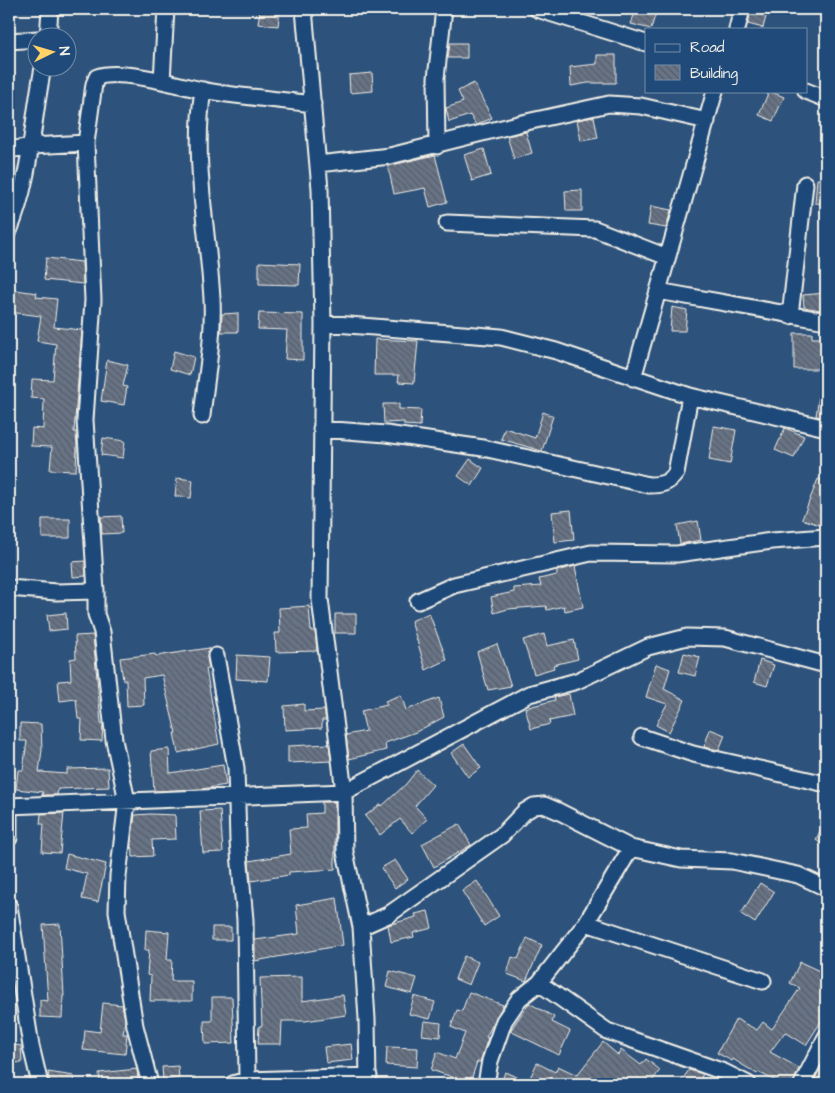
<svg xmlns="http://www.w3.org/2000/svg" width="835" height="1093" font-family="'Architects Daughter',sans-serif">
<defs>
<pattern id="building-back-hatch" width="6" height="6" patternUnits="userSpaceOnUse" patternTransform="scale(1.25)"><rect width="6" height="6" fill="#677386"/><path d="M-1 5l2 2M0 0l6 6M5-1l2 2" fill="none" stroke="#585e66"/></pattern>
</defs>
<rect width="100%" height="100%" fill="#2d527c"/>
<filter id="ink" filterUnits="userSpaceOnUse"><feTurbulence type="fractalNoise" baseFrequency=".02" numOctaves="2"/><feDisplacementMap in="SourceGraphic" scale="10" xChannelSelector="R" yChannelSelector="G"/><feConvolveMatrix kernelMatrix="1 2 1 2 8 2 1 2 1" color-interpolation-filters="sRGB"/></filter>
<g filter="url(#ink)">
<path fill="url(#building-back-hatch)" stroke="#f4f1e8" d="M260 9H280L278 26 258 24Z
M636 9H657L651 29 631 24Z
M751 9H768L763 28 748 24Z
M450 43H467V58H448Z
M597 55H616V83H588L571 86 570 67 597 64Z
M372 73 373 91 350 93 349 75Z
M474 83 492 118 476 125 470 115 449 122 446 108 463 102 458 91Z
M769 91 784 97 773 121 759 115Z
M594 117 598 138 581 141 577 120Z
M526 132 532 153 514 159 507 136Z
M484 149 491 175 472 181 464 155Z
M435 155 447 202 430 207 425 188 394 194 388 166Z
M817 179 826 180V204L815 203Z
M582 190V211H566L565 191Z
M651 206 671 210 666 228 648 225Z
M46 258 82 262 83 284 44 280Z
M259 262 300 264 299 285 259 284Z
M9 289 37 293 36 297 57 299 54 327 82 330 74 432H76L77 447 76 471 50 470 52 447 31 446 32 428 43 429 44 399 31 398 32 379 53 380 56 344 37 341 41 316 9 312Z
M826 293V311L804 307 803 295Z
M672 307 687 310 685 331H670Z
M238 313V332H221L222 314Z
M259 313 303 314V360L285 359 287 330 258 329Z
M794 333H812V338H826V369H794Z
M375 339 418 341 414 383 398 382 399 375H374Z
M174 351 194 357 190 375 170 369Z
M107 360 128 365 123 386 127 387 124 405 101 401Z
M821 382 826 383V418L816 416Z
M383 404H399V409L421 410 420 426 404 425V422L384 423Z
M543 412 553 416 542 451 501 439 505 428 535 438Z
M714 426 736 430 730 464 709 460Z
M785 428 804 436 794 458 775 450Z
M103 438 125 441 123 458 101 455Z
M470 459 483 468 472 486 458 476Z
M177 478 193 480 191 498 175 496Z
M818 479 826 482V509L820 525 802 519Z
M571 510 574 540 555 542 552 512Z
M121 516 122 533 102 534 101 517Z
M42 519H70V538H42Z
M698 521 701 540 680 544 677 525Z
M85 561 86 576 73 577 72 562Z
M575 566 583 607 565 611 564 606 547 610 546 606 508 609 494 613 491 597 514 592V588L541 586 539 579 557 575V571Z
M309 606 311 631H315L317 651 276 652 275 633H280L279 608Z
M66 613 67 629 49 631 47 615Z
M429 613 447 660 426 670 411 621Z
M335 614H356V633H335Z
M544 634 547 646 574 640 578 659 553 665 554 668 534 674 523 640Z
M93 635 101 723 103 724 102 741 81 740 82 719H78L76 699 60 701 58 681 71 680 70 659 76 658 75 636Z
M497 644 511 686 488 690 477 652Z
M209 648 207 657 209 669H206L219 744 178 753 174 733H176L162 675 143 678 144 705 127 706 126 680H123L120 658 155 654 156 656Z
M684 653 700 657 695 676 679 672Z
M237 655 270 657 268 681 236 679Z
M760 660 774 665 767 686 754 682Z
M656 664 670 669 664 689 685 700 669 732 656 725 667 704 646 697Z
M569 694 573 716 549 721 550 724 531 729 525 708 555 700 554 697Z
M401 695 406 710 439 698 444 717 416 732 385 743 386 750 349 759 346 735 366 731 361 711 387 705 385 701Z
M304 704V711L324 710 326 720H322V728L285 730 284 706Z
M20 723 41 724 42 750 39 772 67 774V769L108 768 109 787 58 789 57 795H42L43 792 16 789 18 770H23L27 741H20Z
M710 729 725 735 719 750 704 747Z
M329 744 331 761 288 763V746Z
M464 744 481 768 468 777 451 753Z
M169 749 170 773 223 765 226 785 202 789 154 791 151 751Z
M417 770 433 785 415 806 427 819 412 833 400 819 380 835 365 816 381 804 382 806 406 784Z
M322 802H335V869L289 872V875L251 881 249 861 291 854 289 829 307 828 306 814 322 813Z
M220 810 223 852 203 853 200 811Z
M64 813 60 853 42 852 44 824H40L41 814Z
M150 814 175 815 176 839 152 840 153 856 133 857 132 837 135 815Z
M826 817V847L816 840Z
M459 824 471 845 434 867 422 844Z
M67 854 106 864 98 902 82 899 87 874 64 868Z
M395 860 408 879 395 888 381 868Z
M477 881 499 916 484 926 462 891Z
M760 883 774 892 755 923 741 914Z
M337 898 343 945 255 961V940L299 934 296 905Z
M428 911 432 928 413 933 414 937 391 942 388 925 416 917 415 914Z
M60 924 64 996H63L62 1018 40 1017V1000L48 1001 43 925Z
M212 927H231V940H212Z
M146 930 169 932 167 960H172L171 981H192V1001H150L151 976 147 975 149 950H145Z
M527 938 542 945 526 981 507 974 512 957 518 959Z
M464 956 478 962 469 985 455 979Z
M800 962 826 974V1014L806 1045 785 1032 770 1052 799 1068 793 1084H782L758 1072 757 1074 733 1059 732 1061 717 1053 736 1019 757 1030 763 1022 772 1029 800 988 790 983Z
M390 971 417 978 412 994 386 987Z
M302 977V1001L343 995 346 1015 305 1021H282L281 1044H258L259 1026H262L260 978Z
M469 992 503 1005 486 1037 488 1038 480 1062H477L470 1083 431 1070 437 1052 455 1059 465 1033 451 1027 457 1010 462 1011Z
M414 996 435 1002 430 1019 409 1014Z
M212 997H232L234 1043 205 1044 204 1021H212Z
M103 1003 122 1005 125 1020 123 1034H127L125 1054 83 1050 85 1030 100 1032Z
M529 1003 554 1017 552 1022 570 1031 559 1055 510 1031Z
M424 1021 441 1023 440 1037 422 1035Z
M603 1042 618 1055 621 1050 641 1065 646 1059 660 1070 650 1084H501L505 1072 528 1082 537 1063 555 1072 558 1066 577 1075Z
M9 1044 21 1046 22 1063 9 1062Z
M351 1044 353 1060 326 1063 324 1047Z
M387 1047 418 1048 417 1067 386 1065Z
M822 1065 826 1067V1084H812Z
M178 1066 179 1078 163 1080 162 1067Z
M137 1069 138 1084H100L99 1073Z
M689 1070 703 1074 701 1077 711 1084H679Z
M48 1072 74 1076 73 1084H50Z"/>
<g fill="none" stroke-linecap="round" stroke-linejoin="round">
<g stroke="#f4f1e8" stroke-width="19">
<path id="minor" d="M304 9 320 189 323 323 320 599 344 792 345 852 361 927 367 1019 368 1084
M537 9 646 43
M737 29 742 9
M48 38 50 9
M9 41 38 39
M162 81 166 9
M715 91 658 291 826 321
M806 91 826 99
M437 146 436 78 444 9
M9 150 32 146 86 143
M318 164 390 156 522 123 609 104 641 106 707 121
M447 223 595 229 667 257
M9 231C31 179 32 122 43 68
M790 316 805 184
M323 323 501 337 556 351 690 396 826 428
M633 378 658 291
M202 416C206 378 214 338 212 299 208 229 192 160 203 90
M321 429 386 434 483 448 649 485C661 485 668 484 676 473L690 396
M9 588 56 592 96 591V614L102 632 114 740 127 801 118 876 117 911 135 1026 150 1084
M96 591 85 420 93 300 86 143 94 84 97 77C120 68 177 85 202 90 238 97 276 99 313 104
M418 601 454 585 591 553 677 554 772 541 826 537
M216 656 236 768 238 842 245 920 247 1080
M642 737 693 754 826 784
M9 806 344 792 529 694 577 681 648 647 687 637 725 638 826 665
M9 815V838
M631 848 681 859 732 861 798 875 826 888
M9 906 31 1046 40 1084
M586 923 763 981
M361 927 388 915 502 835 524 812 534 806 544 805 558 811 631 848 586 923 539 983 519 999 504 1021 490 1061 486 1084
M539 983 607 1031 724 1072 748 1084
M233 1084 247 1080 369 1076
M802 1084 826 1037"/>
</g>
<use href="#minor" stroke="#1f4a7a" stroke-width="15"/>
</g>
</g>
<rect width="835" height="1093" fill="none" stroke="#1f4a7a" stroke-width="30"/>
<rect x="15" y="15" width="805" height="1063" fill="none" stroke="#f4f1e8" stroke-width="2" filter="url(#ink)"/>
<rect x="645" y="28" width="162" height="65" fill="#1f4a7a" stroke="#748da6"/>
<rect x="655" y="44" width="25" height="8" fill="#1f4a7a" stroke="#748da6"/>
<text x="690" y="52" font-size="15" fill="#f4f1e8">Road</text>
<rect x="655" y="65" width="25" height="15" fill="url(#building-back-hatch)" stroke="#748da6"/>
<text x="690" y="78" font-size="15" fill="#f4f1e8">Building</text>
<g transform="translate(52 52) rotate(85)"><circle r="24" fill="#1f4a7a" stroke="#748da6"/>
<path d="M0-4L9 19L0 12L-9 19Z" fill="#ffd166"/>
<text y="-8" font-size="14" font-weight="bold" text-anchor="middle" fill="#f4f1e8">N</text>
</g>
</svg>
